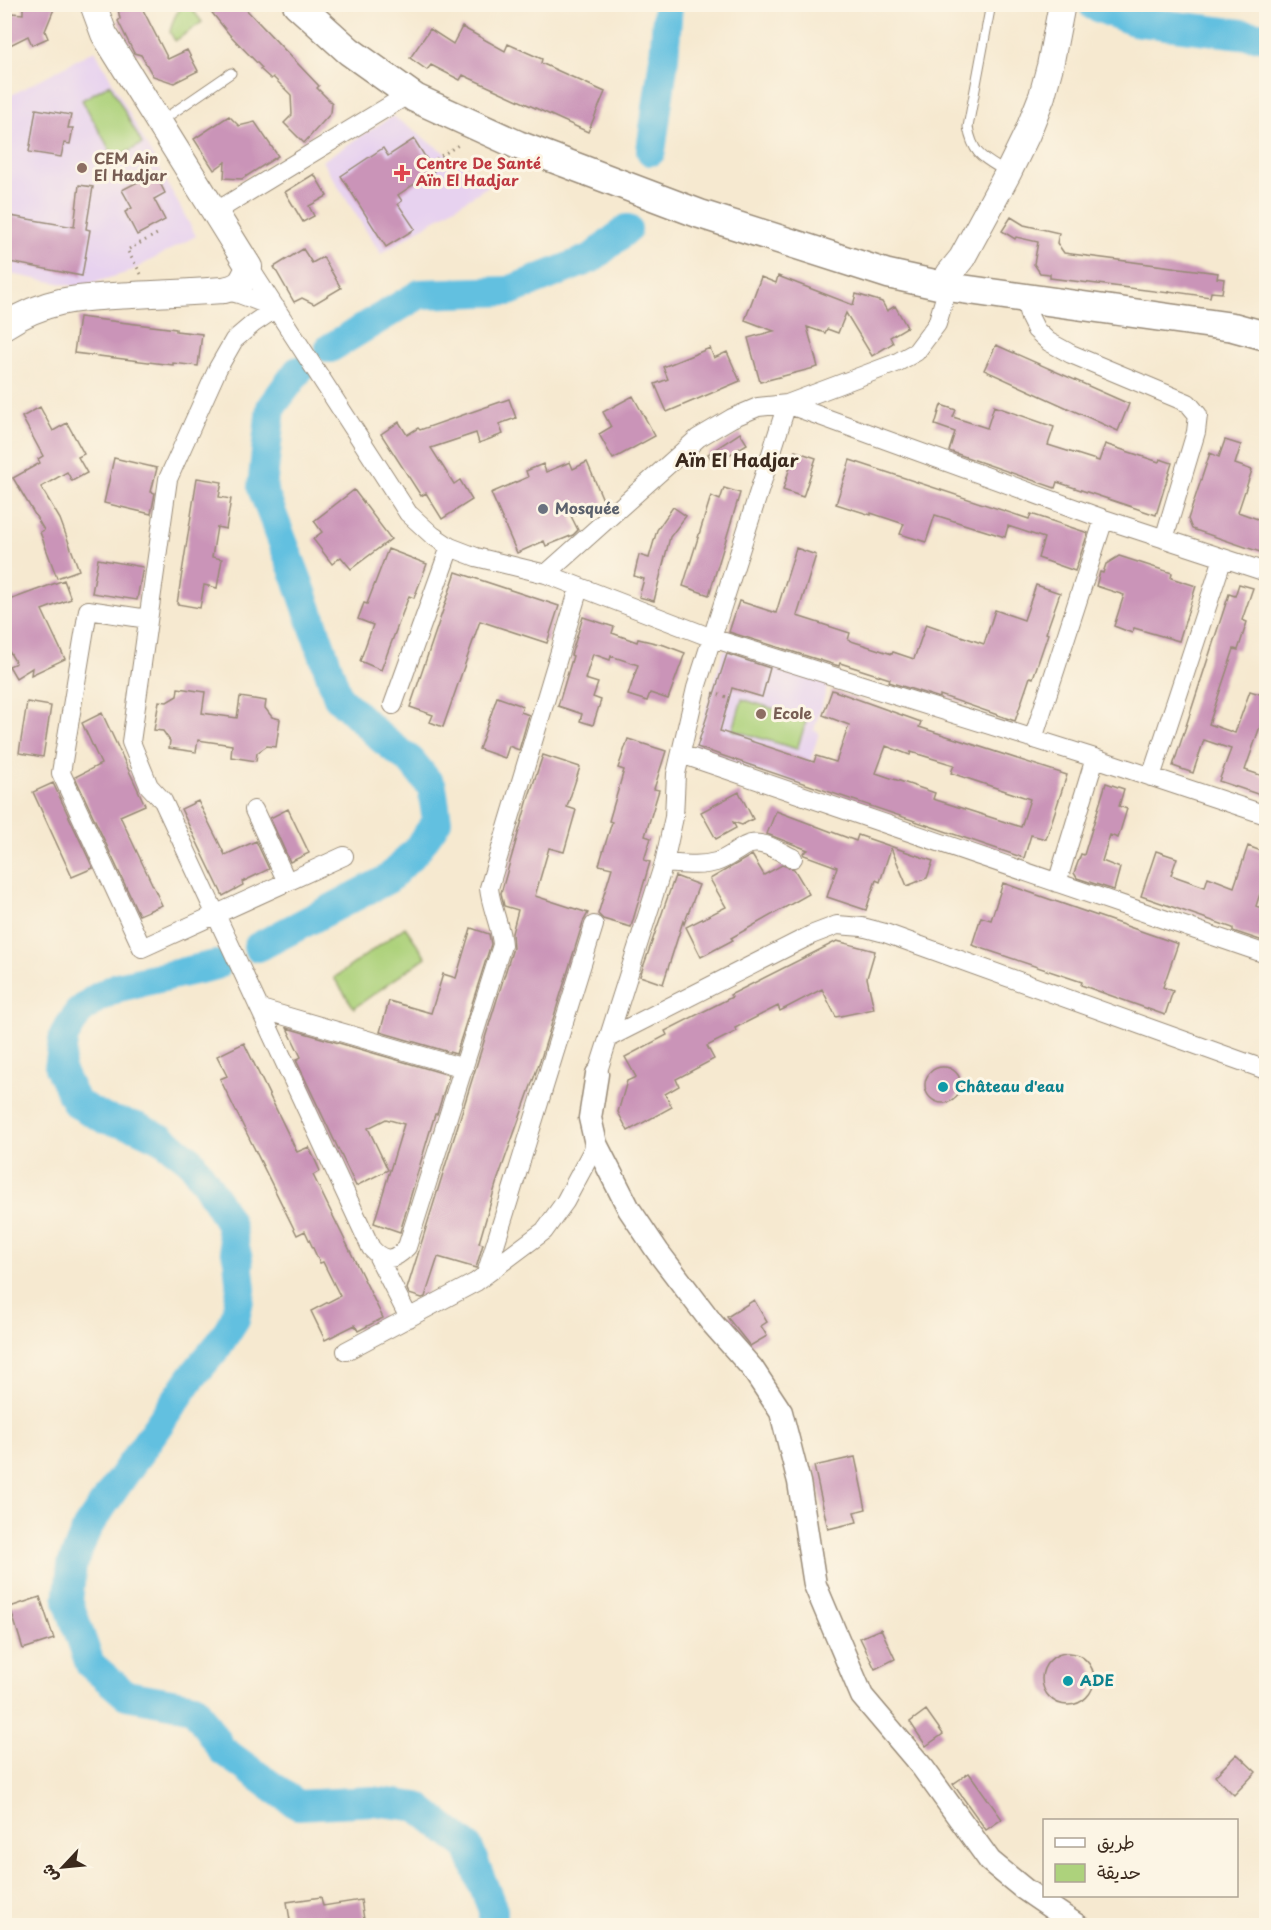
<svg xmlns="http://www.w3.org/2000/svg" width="1271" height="1930" font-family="'Playpen Sans','Playpen Sans Arabic',sans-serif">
<rect width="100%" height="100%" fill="#fcf5e5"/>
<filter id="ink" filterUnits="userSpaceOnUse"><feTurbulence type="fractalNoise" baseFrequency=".0167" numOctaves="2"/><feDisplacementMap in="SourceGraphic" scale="12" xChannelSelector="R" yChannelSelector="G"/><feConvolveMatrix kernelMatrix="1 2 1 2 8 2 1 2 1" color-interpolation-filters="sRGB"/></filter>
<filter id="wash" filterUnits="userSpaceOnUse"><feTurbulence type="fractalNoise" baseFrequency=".008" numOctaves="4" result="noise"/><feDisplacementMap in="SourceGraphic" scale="24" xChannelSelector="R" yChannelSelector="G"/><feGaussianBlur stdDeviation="1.35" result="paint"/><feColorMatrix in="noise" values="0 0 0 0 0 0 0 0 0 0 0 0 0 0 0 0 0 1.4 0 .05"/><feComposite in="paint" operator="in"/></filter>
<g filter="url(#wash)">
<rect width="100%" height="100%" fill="#f6e9d0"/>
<path fill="#e7d2ef" d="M95 50 196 236 129 272 79 287 5 273 4 99Z
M393 116 490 185 381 254 322 161Z
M724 650 829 682 814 730 819 733 803 785 693 751Z"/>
<path fill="#add27c" stroke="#747e4d" stroke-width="1.5" d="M186 4 189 5 202 22 175 41 170 32C173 20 175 12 186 4Z
M110 84 142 144 115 159 82 100Z
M742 699 807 719 797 749 733 730Z
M405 927 426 957 354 1008 334 978Z"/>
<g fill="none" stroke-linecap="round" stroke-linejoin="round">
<path stroke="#62c0e0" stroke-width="30" d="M1094 6 1134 21 1266 37
M651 151 664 58 668 4
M330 348 420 294 509 291 592 258 627 229
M258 947 388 879 416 851 437 821 432 787 411 761 381 738 338 697 299 584 262 488 271 407 298 371
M216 965 118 987 95 999 78 1013 64 1036 59 1068 76 1103 105 1119 137 1127 164 1140 190 1160 208 1186 229 1222 238 1260 241 1290 235 1319 217 1347 191 1378 87 1528 72 1565 68 1601 90 1664 126 1695 194 1707 222 1750 298 1805 373 1801 418 1807 468 1847 493 1910V1926"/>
</g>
<g id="blocks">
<path fill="#ca94b8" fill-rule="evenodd" d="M23 4H56L45 31 48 38 32 45 28 36 4 48V16L11 13 23 14Z
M117 4H140L168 59 187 50 198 71 174 83 153 76 141 55 134 53 118 21 120 19Z
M205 4H241L319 86 317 88 332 103 331 113 304 143 284 123 292 115 291 95 273 77 271 79 260 69 262 68 229 34Z
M462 27 505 51 508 44 542 59 541 63 605 92 588 132 463 75 460 80 431 65 427 70 410 58 430 29 453 44Z
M36 109 71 115 68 128H73L70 144 64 143 61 157 29 152Z
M229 116 239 126 255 122 278 156 242 179 224 178 225 162 214 170 194 139Z
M414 139 434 171 398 195 402 201 398 204 415 229 386 247 341 176 383 148 388 156Z
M155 173 165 193 154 199 165 220 137 235 125 212 132 208 122 190Z
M314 174 327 196 309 206 314 216 303 222 285 192Z
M79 185 93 187 86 229 90 230 82 276 4 261V215L74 227Z
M1011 217 1024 225 1059 233 1057 243 1064 253 1218 273 1217 278 1224 279 1222 293 1211 292 1210 297 1169 291V293L1050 278V274L1040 273 1034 264 1038 242 1016 237 1015 239 1002 231Z
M303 249 312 263 323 257 341 288 314 304 302 298 294 302 274 267Z
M778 276 853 305 856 294 882 302 887 311 895 306 907 327 890 337 893 343 872 356 846 313 838 333 827 329 825 333 807 327 818 367 760 382 748 338 774 331 745 320 761 277 776 283Z
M79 317 176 329V331L202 334 198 366 173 363V365L74 353Z
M996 345 1129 404 1118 431 984 370Z
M710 348 714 358 727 352 740 381 667 412 655 384 668 379 663 367Z
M633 396 655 436 613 459 599 434 611 427 603 412Z
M509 399 516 418 499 424 503 434 479 443 476 433 431 448 454 484 460 480 472 500 442 519 426 493 421 496 381 434 399 422 407 435 418 428 420 430Z
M941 405 956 410 953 417 987 428 994 406 1054 427 1048 445 1099 461 1105 444 1159 462 1160 459 1172 463 1156 515 1057 482 1055 488 949 451 955 432 935 425Z
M40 407 53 431 67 423 84 454 78 457 87 473 72 481 67 472 41 487 60 519 79 570 57 578 40 532 44 530 13 478 40 463 38 459 43 456 22 417Z
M740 433 747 444 714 464 708 454Z
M1225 440 1241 445 1235 464 1252 470 1238 512 1266 522V554L1192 529 1188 519 1210 453 1219 457Z
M795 451 816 458 803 497 783 490Z
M114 458 157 468 151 492 155 493 151 514 104 503Z
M850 460 1029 519 1031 514 1088 533 1075 571 1038 558 1044 538 1008 526 1005 537 935 515 926 542 900 534 904 524 871 513V515L836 504Z
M570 462 573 469 587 462 604 502 571 516 578 530 573 535 546 546 544 541 517 553 491 493 528 477 526 471 543 464 546 472Z
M197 478 222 482 219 497 231 499 226 529 217 527 212 557 222 559 217 588 204 585 200 608 177 604Z
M724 488 740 493 709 595 683 586 711 496 720 500Z
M354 490 391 539 351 569 341 557 332 564 313 539 322 532 314 521Z
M673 507 686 516 670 537 654 601 639 597 644 579 634 576 639 555 649 558 657 530Z
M796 548 816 555 797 616 850 633 848 640 892 654 893 652 914 659 926 624 984 644 995 610 1024 620 1036 585 1060 593 1046 633 1048 634 1033 678 1030 677 1015 721 940 695V698L889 682 890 679 840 663 839 666 729 632 739 601 776 613Z
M388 549 427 564 414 598 409 596 381 670 360 661 373 625 358 619 364 603 367 604Z
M1119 556 1172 573 1171 578 1196 586 1179 641 1134 628 1132 633 1114 626 1124 595 1096 586 1100 572 1103 573 1106 564Z
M98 559 143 567 137 600 92 593Z
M456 572 559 606 547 643 480 621 443 727 430 722 433 715 410 707Z
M64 580 71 599 42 610 65 659 31 675 32 668 16 678 9 666 16 663 4 643V602Z
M1239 584 1253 588 1242 620 1247 622 1238 650 1234 649 1209 724 1235 733 1250 691 1266 696V709L1245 770 1266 777V797L1219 781 1231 749 1204 740 1193 773 1173 766 1229 594 1235 596Z
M583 617 614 627 612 633 637 642 638 639 664 645 685 653 668 699 650 693 647 701 628 695 638 665 611 656 610 660 593 654 585 679 598 683 593 697 601 700 593 725 580 721 582 714 558 706 573 656 571 655Z
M727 654 770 668 762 697 732 688 720 731 814 762 816 756 836 762 849 725 823 715 832 690 921 722 919 727 1067 775 1046 839 1031 835 1024 858 697 747ZM886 746 910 755 911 752 954 765 951 773 1030 799 1021 827 933 799 935 793 876 773Z
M178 688 205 692 202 713 237 718 240 697 266 701 265 708 272 717 280 719 276 747 267 746 257 753 256 761 231 757 232 745 198 740 196 752 169 748 170 741 163 731 154 730 159 701 167 702 177 696Z
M497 697 523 706 521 712 529 715 519 750 509 746 505 758 479 749Z
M27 702 51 706 43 757 19 753Z
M102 713 145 805 120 816 162 905 139 915 75 777 101 764 82 723Z
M628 739 666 751 654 789 659 790 645 836 651 838 644 860 650 862 631 927 603 919 598 914 612 868 599 865 612 822 609 821 624 770 618 768Z
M543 755 580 767 567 807 576 810 564 852 549 848 535 896 588 913 583 922 542 1055 496 1184 479 1243 483 1244 476 1268 438 1257 425 1297 422 1298 409 1294 407 1289 513 948 512 933 518 910 504 906 501 893 529 796Z
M53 783 93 868 72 877 33 792Z
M1106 783 1124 789 1119 806 1127 809 1118 838 1110 835 1102 861 1120 868 1114 890 1077 878 1074 873 1081 854 1084 855Z
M739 792 753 819 742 825 733 822 736 828 716 839 701 812Z
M198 801 225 855 256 841 269 869 242 882 243 885 223 896 181 809Z
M288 809 309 853 290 862 270 818Z
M776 811 856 841 858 835 933 861 927 878 907 886 891 848 880 882 876 880 866 910 827 897 837 867 804 855 803 853 808 850 767 834Z
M1248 846 1266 853V875L1256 906 1266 910V942L1233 931V928L1141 896 1156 851 1177 858 1171 875 1205 887 1208 877 1234 887Z
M752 855 764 875 782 865 794 869 809 894 731 938 733 940 701 957 686 927 726 907 710 879Z
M675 876 699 885 684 924 683 921 663 984 640 976Z
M1003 883 1178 944 1163 987 1173 991 1165 1015 1081 985 1082 982 972 945 981 917 991 920Z
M471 928 489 934 491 944 456 1054 380 1032 389 1001 431 1013 443 974 456 978Z
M837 941 875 951 867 978 874 1009 836 1017 822 989 780 1011 778 1006 735 1028 737 1031 707 1046 714 1059 676 1079 679 1086 665 1094 672 1107 628 1131 618 1112 627 1081 636 1077 625 1057 667 1035 665 1031 732 997 730 995Z
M287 1028 449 1075 437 1114H435L400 1232 374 1223 404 1124 386 1119 368 1128 388 1170 356 1186 296 1060 301 1057Z
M244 1043 297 1152 309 1147 320 1171 313 1175 383 1318 358 1331 355 1325 325 1340 311 1311 340 1296 323 1262 320 1263 305 1231 297 1235 220 1079 227 1076 217 1056Z
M925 1085a18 18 0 1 1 36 0a18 18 0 1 1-36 0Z
M754 1300 767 1322 761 1326 767 1336 750 1346 727 1317Z
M855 1457 866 1509 854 1512 857 1522 828 1529 814 1466Z
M40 1597 54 1639 23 1649 10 1607Z
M881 1629 895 1659 875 1669 860 1638Z
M1042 1679a26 26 0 1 1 52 0a26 26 0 1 1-52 0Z
M926 1710 943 1734 926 1746 910 1722Z
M1237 1754 1256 1772 1234 1795 1215 1776Z
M969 1773 1002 1819 986 1830 953 1784Z
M321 1897 323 1906 361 1900 365 1926H291L287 1902Z"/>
</g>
</g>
<g filter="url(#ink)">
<use href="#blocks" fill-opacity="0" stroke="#988a77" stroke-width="1.5"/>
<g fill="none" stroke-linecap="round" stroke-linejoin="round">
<g stroke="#988a77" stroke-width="11">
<path id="service" d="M991 4 968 127C973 155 983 158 1006 172
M161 121 231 73"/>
</g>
<g stroke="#988a77" stroke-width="20">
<path id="minor" d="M215 212 409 94
M249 267 408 513 432 535 450 547 476 557 546 574 712 638 1095 758 1266 815
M224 290 239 294 276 308
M1024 297 1030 318 1036 330 1049 342 1071 354 1188 403 1198 415 1196 432 1164 539
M276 308 254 323 234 340 218 368 168 479 131 742 149 786 163 801 371 1248C384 1263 394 1261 407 1247L502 945C501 926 491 908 489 888L579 588
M546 574 698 438 732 418 758 407 787 404 896 363 916 352 937 324 948 287
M148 619 88 610 61 773 142 948 344 856
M393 705 450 547
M1033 739 1104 519
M681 754 1266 954
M1151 777 1223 558
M254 810 287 882
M664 863C681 864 699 867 716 862 727 859 734 852 745 846 761 838 778 851 793 858
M1057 883 1095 758
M261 1009 464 1068
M608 1038 811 935 837 925 862 927 885 933 1266 1070
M597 1074 664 863 674 817 676 774 696 688 787 404 1104 519 1266 572
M378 1257 409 1318
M486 1274 594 925
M346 1351 476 1282 544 1231 565 1202 596 1144"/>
</g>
<g stroke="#988a77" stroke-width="25">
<path id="tertiary" d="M597 1074 590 1118 596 1144 629 1209 658 1252 712 1323 752 1368 781 1412 799 1482 815 1585 862 1696 923 1768 990 1861 1024 1889 1078 1926"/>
</g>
<g stroke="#988a77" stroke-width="28">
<path id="secondary" d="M948 287 949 274 962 258 1008 173 1027 134 1042 96 1050 66 1062 4
M4 326C49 297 82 298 132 295 163 294 193 292 224 290 241 286 242 283 249 267L104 34 93 4"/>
</g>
<g stroke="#988a77" stroke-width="31">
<path id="primary" d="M297 4 349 51 415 98 518 145 700 214 888 274 948 287 1233 327 1266 336"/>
</g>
<path stroke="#988a77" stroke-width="3" stroke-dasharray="1.5 4.5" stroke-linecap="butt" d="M436 159 460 144
M141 274 127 250 159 233
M713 693 727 697"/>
<use href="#service" stroke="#fff" stroke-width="9"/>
<use href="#minor" stroke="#fff" stroke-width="18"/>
<use href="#tertiary" stroke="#fff" stroke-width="22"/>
<use href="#secondary" stroke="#fff" stroke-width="26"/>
<use href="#primary" stroke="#fff" stroke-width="28"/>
</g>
</g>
<g fill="#8d6e63" stroke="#fcf5e5" stroke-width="2">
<circle cx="82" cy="168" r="6"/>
<circle cx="761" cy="714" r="6"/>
</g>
<path fill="#e0444e" stroke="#fcf5e5" stroke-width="2" d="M399 164h6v6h6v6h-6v6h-6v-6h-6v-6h6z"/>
<circle fill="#6b7280" stroke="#fcf5e5" stroke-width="2" cx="543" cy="509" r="6"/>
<g fill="#0f9aa8" stroke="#fcf5e5" stroke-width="2">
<circle cx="943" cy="1087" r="6"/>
<circle cx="1068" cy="1681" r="6"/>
</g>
<g text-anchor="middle" stroke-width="6" stroke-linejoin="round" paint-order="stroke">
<g font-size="15" font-weight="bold" fill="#785e54" stroke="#fcf5e5" text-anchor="start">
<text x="94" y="164">CEM Ain<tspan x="94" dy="17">El Hadjar</tspan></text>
<text x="773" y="719">Ecole</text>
</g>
<g font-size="15" font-weight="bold" fill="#be3a42" stroke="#fcf5e5" text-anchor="start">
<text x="416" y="169">Centre De Santé<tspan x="416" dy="17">Aïn El Hadjar</tspan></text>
</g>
<g font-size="15" font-weight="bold" fill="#5b616d" stroke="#fcf5e5" text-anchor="start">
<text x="555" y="514">Mosquée</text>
</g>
<g font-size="15" font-weight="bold" fill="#0d838f" stroke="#fcf5e5" text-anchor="start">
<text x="955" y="1092">Château d'eau</text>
<text x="1080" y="1686">ADE</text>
</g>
<g font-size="18" font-weight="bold" fill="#3b2a1e" stroke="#fcf5e5">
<text x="737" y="467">Aïn El Hadjar</text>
</g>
</g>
<rect width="1271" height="1930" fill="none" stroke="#fcf5e5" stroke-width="24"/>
<rect x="1043" y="1819" width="195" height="78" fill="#fcf5e5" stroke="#afa495" stroke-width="1.5"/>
<rect x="1055" y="1838" width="30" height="9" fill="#ffffff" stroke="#afa495" stroke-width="1.5"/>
<text x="1097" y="1849" font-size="18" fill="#3b2a1e">طريق</text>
<rect x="1055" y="1864" width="30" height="18" fill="#add27c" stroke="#afa495" stroke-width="1.5"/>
<text x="1097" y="1879" font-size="18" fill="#3b2a1e">حديقة</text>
<g transform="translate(63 1867) rotate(244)" stroke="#fcf5e5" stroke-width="4.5" paint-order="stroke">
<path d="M0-4.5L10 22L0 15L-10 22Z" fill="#3b2a1e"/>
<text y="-9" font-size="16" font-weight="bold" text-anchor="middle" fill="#3b2a1e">ش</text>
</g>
</svg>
